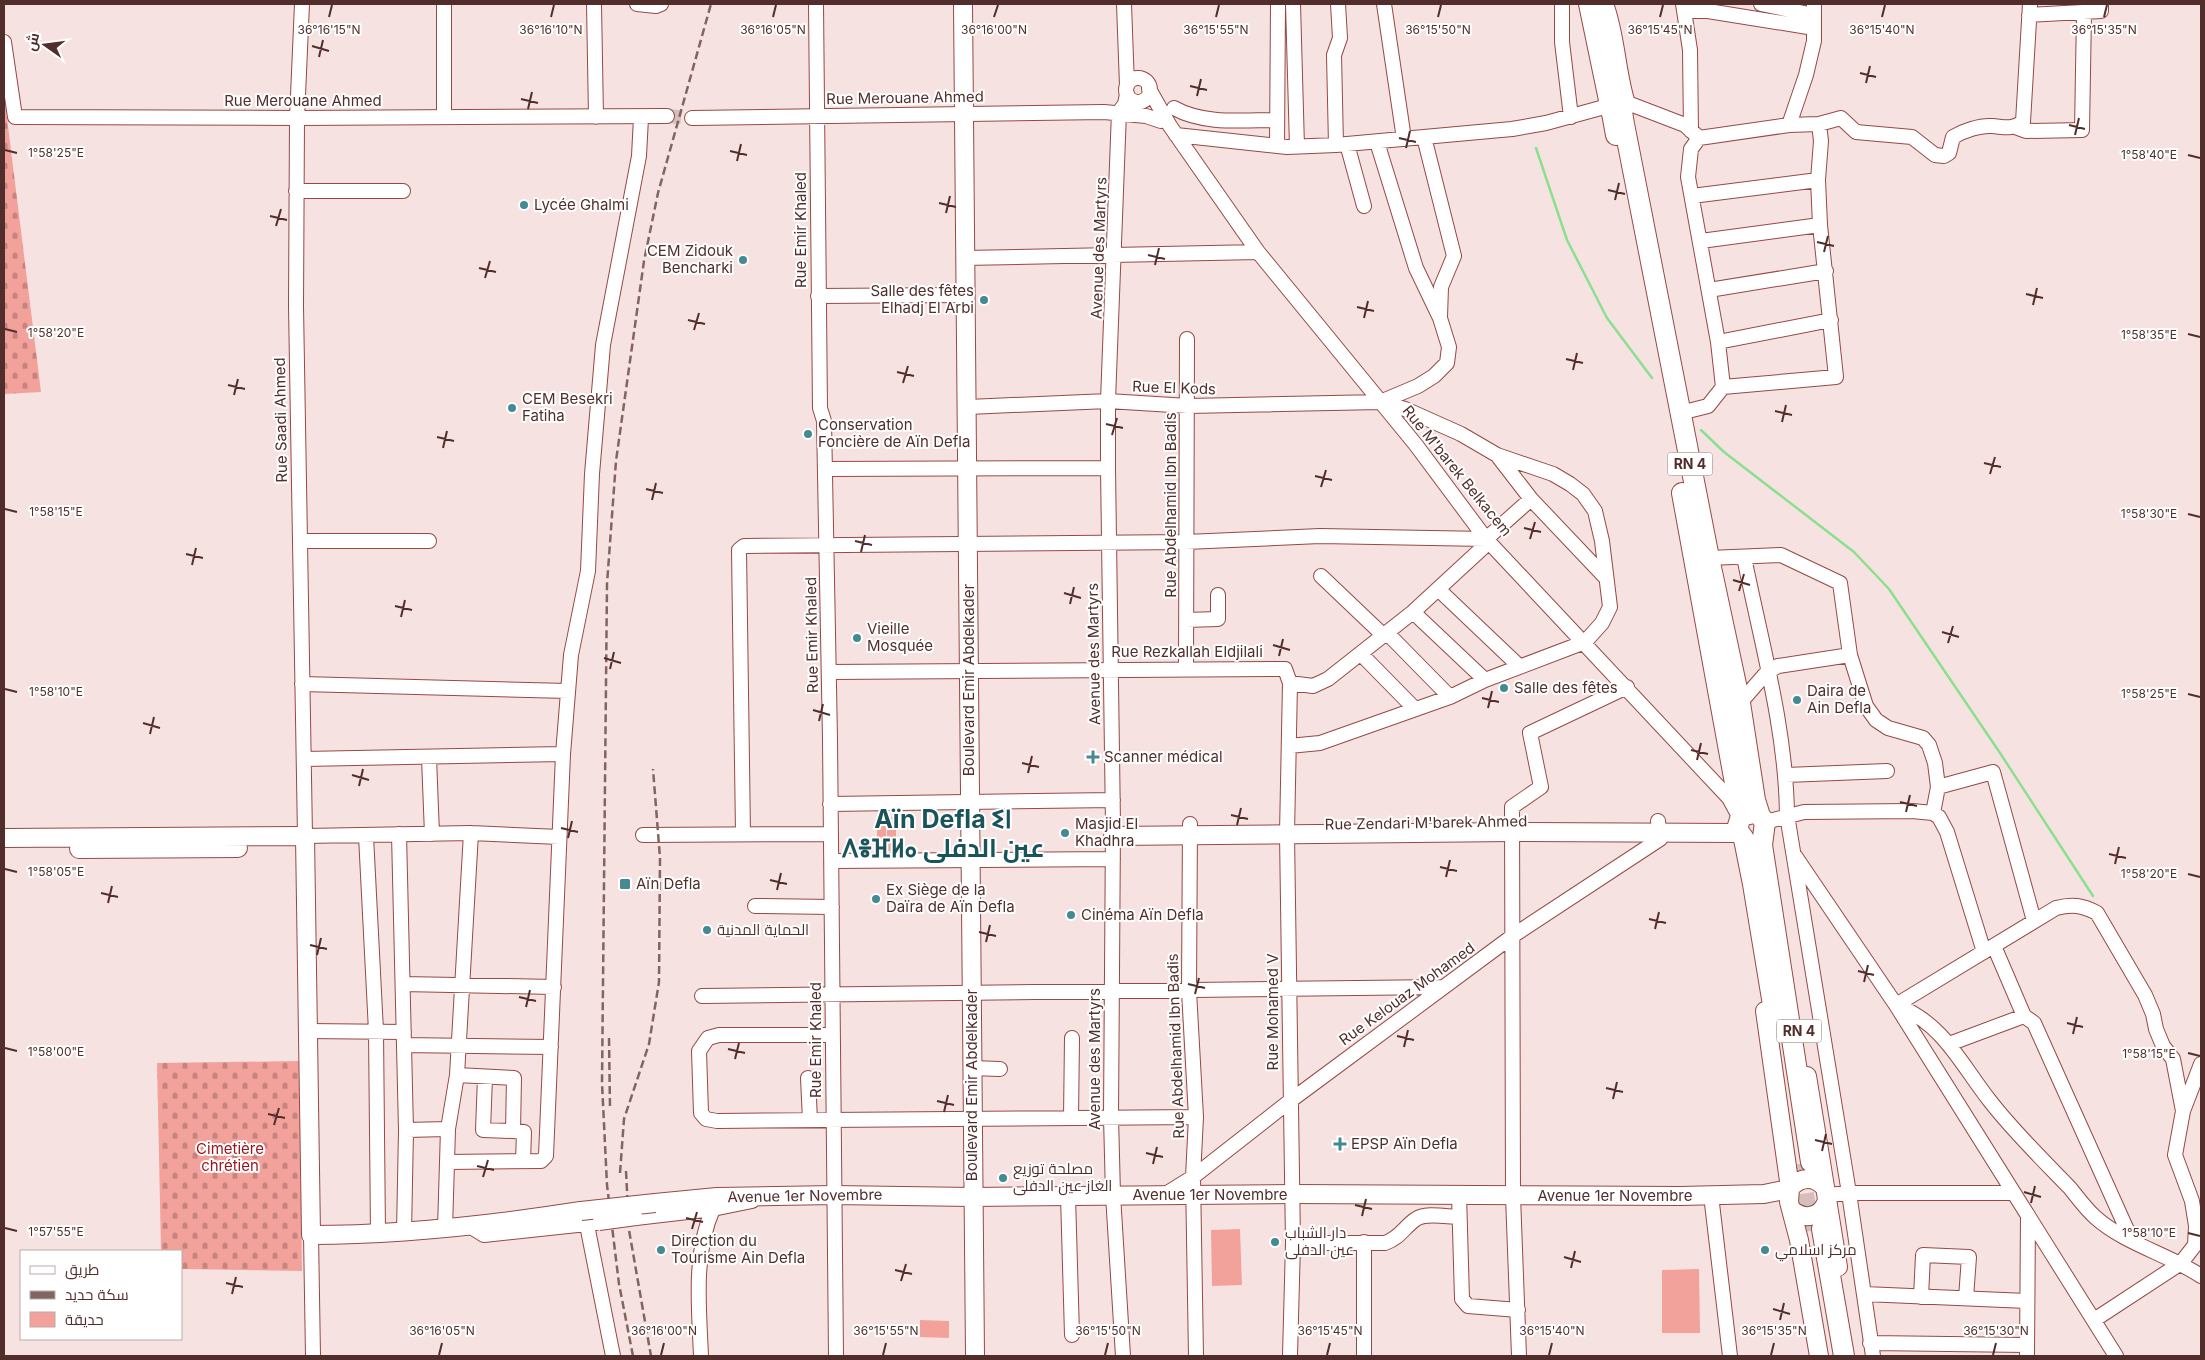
<svg xmlns="http://www.w3.org/2000/svg" width="2205" height="1360" font-family="Inter,Cairo,'Noto Sans Tifinagh',sans-serif">
<defs>
<pattern id="cemetery-stones" width="16" height="16" patternUnits="userSpaceOnUse" patternTransform="scale(1.25)"><rect width="16" height="16" fill="#f3a29b"/><path d="M2 7V4a2 2 0 0 1 4 0v3zM10 15v-3a2 2 0 0 1 4 0v3z" fill="#c7847f"/></pattern>
</defs>
<rect width="100%" height="100%" fill="#f6e3e1"/>
<path fill="url(#cemetery-stones)" d="M4 97 7 118 41 392 4 394Z
M299 1061 302 1271 181 1269V1251H161L157 1063Z"/>
<path fill="#f3a29b" d="M877 817H886V851H877Z
M887 817H896V851H887Z
M1240 1229 1242 1285 1212 1286 1211 1230Z
M1699 1269 1700 1333H1662V1270Z
M920 1320 949 1321V1338L920 1337Z"/>
<g fill="none" stroke-linecap="round" stroke-linejoin="round">
<path stroke="#8be08f" stroke-width="2.5" d="M1536 148 1567 240 1607 318 1652 378
M1701 430 1724 452 1854 552 1889 589 2000 753 2093 896"/>
<path stroke="#d5bfbd" stroke-width="14" stroke-dasharray="14 7" stroke-linecap="butt" d="M667 116 692 118"/>
<path stroke="#d5bfbd" stroke-width="20" stroke-dasharray="20 10" stroke-linecap="butt" d="M1799 1164 1810 1231"/>
<g stroke="#954944" stroke-width="16">
<path id="minor" d="M302 4 297 118 296 306 305 836 471 833 559 837
M444 4V117
M594 4 596 117
M637 4 656 6 661 4
M816 4 820 408 824 421 830 739 836 1356
M1124 4 1127 86
M1293 4 1297 147
M1384 4 1404 139
M1562 4V42L1571 117
M1683 4 1690 50 1691 131
M1761 4 1814 15
M1684 11H1708L1814 28
M2029 15 2101 11V4
M4 42 15 117 297 118 667 116
M1126 90a12 12 0 1 1 24 0a12 12 0 1 1-24 0Z
M1149 89 1170 126 1258 252 1416 445 1486 539 1729 798 1736 811
M1625 102 1685 125 1696 135
M1174 108C1204 125 1244 120 1277 120
M692 118 1104 112 1146 116 1161 121
M1789 125 1806 75 1814 41V4
M2015 127 2026 131 2082 130 2084 13
M1176 135 1287 147 1336 145 1512 129 1546 123 1608 106
M1424 137 1454 256 1441 287 1440 317
M1377 142 1416 268 1440 318 1449 347 1447 363 1434 376 1418 386 1380 402
M1347 144 1364 206
M1336 145 1334 55 1340 38 1338 4
M1277 146 1278 4
M296 191H403
M1692 196 1818 180
M1701 241 1820 225
M964 258 1258 252
M1709 290 1826 271
M818 296 965 295
M1718 342 1831 320
M1723 387 1836 377 1820 225 1818 180 1821 141 1819 124
M968 407 1108 401 1188 406 1380 402 1405 409 1461 434 1497 455 1553 474 1570 484 1583 494 1595 511 1602 541 1610 607 1602 623 1585 642 1485 680 1450 697 1320 743 1289 746
M1680 413 1708 406 1723 387 1718 342 1688 177 1691 149 1699 138 1789 125 1819 124 1841 118 1856 132 1912 137 1935 155 1944 156 1949 153 1953 137C1963 131 1980 125 1992 126 2005 127 2011 130 2023 122L2030 4
M1497 455 1531 499 1605 577
M825 469 1108 468
M300 541H429
M1744 557C1761 642 1786 728 1787 815L1849 1193 1873 1356
M1709 558 1781 555 1840 583 1850 655 1866 706 1876 720 1888 728 1923 738 1929 745 1935 763 1938 787 1933 813
M1321 576 1383 635 1391 637 1450 697
M1438 589 1519 666
M1413 612 1485 680
M1186 620 1218 619V595
M1361 654 1415 709
M1186 670 1187 339
M829 672 1285 669 1290 683 1287 834 1293 1243 1290 1356
M1290 683 1313 686 1328 679 1413 612 1490 541
M302 684 568 691
M1740 703 1767 672 1778 666 1850 655
M429 758 432 834
M304 759 563 754
M1786 775 1887 771
M1938 787 1993 772 2034 921
M830 804 1113 800
M1765 822 1804 812 1912 811 1933 813 1939 817 1947 832 1984 952
M1190 824 1189 991 1196 1117 1193 1177 1196 1356
M399 834 406 1130 404 1233
M743 834 739 550 744 546 1186 542 1320 536 1486 539 1531 499
M643 835 831 834
M366 836 376 1031 378 1234
M1795 856 1896 1005 2116 1356
M831 861 1113 859
M755 906 832 907
M1994 946 2024 1016 2034 1023 2132 1241
M403 984 554 987
M702 996 1443 987
M1896 1005 2056 908C2072 904 2082 905 2097 913L2145 995 2153 1014 2156 1029 2163 1046 2173 1059 2183 1111
M1896 1005C1944 1024 1960 1063 1990 1101 2014 1132 2043 1160 2070 1188 2078 1198 2086 1209 2095 1217 2125 1244 2168 1254 2201 1276
M308 1031 404 1032
M831 1035H719L708 1038 699 1051 701 1113 706 1119 717 1121 1196 1117
M1949 1044 2024 1016
M404 1045 551 1047
M971 1068 1000 1069
M457 1075 514 1078 513 1131 524 1132 523 1161
M485 1077 483 1130 513 1131
M808 1078 810 1120
M1071 1118 1072 1038
M406 1130 448 1129
M447 1162 541 1161 546 1156 563 754 571 655 588 571 592 474 603 345 639 156 641 118
M1459 1194 1462 1299 1468 1306 1518 1310
M1164 1195 1193 1177 1290 1101 1514 935 1660 839 1658 821
M1711 1195 1730 1356
M1827 1195 1849 1193H2013
M1068 1196 1072 1335
M636 1218 713 1209 752 1201
M587 1225 613 1356
M471 1227 484 1235 596 1223
M445 1229 448 1129 457 1075 471 833
M311 1235 313 1356
M1293 1243H1385C1400 1238 1404 1227 1416 1219 1426 1212 1447 1217 1459 1217
M1864 1294 2027 1301
M1921 1297 1923 1255 1969 1257 1966 1298
M2094 1320 2181 1263 2195 1245 2196 1226 2192 1201 2175 1155 2183 1111 2201 1064
M1870 1343 2027 1345
M701 1356C699 1307 693 1254 713 1209
M1123 1356 1113 1195 1111 1117 1113 825 1108 468V401L1119 112 1125 104 1127 94
M1364 1356V1242
M1519 1356 1513 1196 1512 807 1541 787 1530 733 1627 687
M2027 1356 2028 1215"/>
</g>
<g stroke="#954944" stroke-width="20">
<path id="major" d="M963 4 975 1356
M1113 836 1511 832 1738 833
M4 838 305 836 311 1235C402 1235 491 1225 581 1211
M79 849 238 848
M1765 1011 1790 1188
M1807 1076 1838 1267
M655 1203 717 1197 834 1195 972 1197 1293 1194 1680 1196 1764 1194 1789 1189
M1792 1210C1805 1221 1822 1217 1827 1200
M1819 1356 1799 1240 1789 1202 1790 1188C1801 1176 1815 1176 1825 1188"/>
</g>
<g stroke="#954944" stroke-width="22">
<path id="highway" d="M1589 4 1609 100 1608 106 1612 113 1616 135
M1603 4C1615 36 1615 73 1625 104L1622 112 1624 124 1709 558 1740 703 1755 800 1760 816 1765 822 1762 845 1811 1162
M1682 493 1741 816
M1753 813 1741 816 1737 829 1744 839 1753 884 1777 1029
M1822 1229 1844 1356"/>
</g>
<use href="#minor" stroke="#fff" stroke-width="14"/>
<use href="#major" stroke="#fff" stroke-width="18"/>
<use href="#highway" stroke="#fff" stroke-width="20"/>
<path stroke="#826461" stroke-width="2.5" stroke-dasharray="8 4" stroke-linecap="butt" d="M609 1038 610 1108
M626 1171 629 1230 651 1356
M620 1173 624 1119 649 1044 659 982 660 858 653 769
M633 1356 619 1284 607 1185 602 1083 607 584 616 461 644 261 658 193 711 4"/>
<g stroke="#954944" stroke-width="16" stroke-linecap="butt">
<path id="minor-bridge" d="M599 1223 636 1218"/>
</g>
<g stroke="#954944" stroke-width="20" stroke-linecap="butt">
<path id="major-bridge" d="M581 1211 655 1203"/>
</g>
<use href="#minor-bridge" stroke="#fff" stroke-width="14"/>
<use href="#major-bridge" stroke="#fff" stroke-width="18"/>
</g>
<path fill="none" stroke="#512e2b" stroke-width="2" d="M329 17 332 5M551 17 554 5M773 17 776 5M994 17 998 5M1216 17 1219 5M1438 17 1441 5M1660 17 1663 5M1882 17 1885 5M2104 17 2107 5M312 46 329 51M319 57 323 40M1860 73 1876 77M1866 83 1870 66M1190 86 1207 90M1197 96 1201 79M521 99 538 103M528 109 532 92M2069 125 2085 129M2075 135 2079 118M1399 138 1416 142M1406 148 1410 131M5 150 17 153M730 151 747 155M2188 155 2200 158M737 161 741 144M1608 190 1625 194M1615 200 1619 183M939 203 956 207M946 213 950 196M270 216 287 220M276 226 281 209M1817 242 1834 246M1824 252 1828 236M1148 255 1165 259M1155 265 1159 248M479 268 496 272M485 278 490 261M2026 294 2043 298M2033 305 2037 288M1357 307 1374 311M1364 318 1368 301M688 320 705 324M5 329 17 332M694 330 699 313M2188 334 2200 337M1566 359 1583 363M1573 370 1577 353M897 372 914 376M903 383 908 366M228 385 245 389M234 395 238 379M1775 411 1792 415M1782 422 1786 405M1106 424 1123 428M1112 435 1117 418M437 437 454 441M443 448 447 431M1984 463 2001 467M1990 474 1995 457M1315 476 1332 480M1321 487 1326 470M646 489 663 493M652 500 656 483M5 509 17 512M2188 514 2200 517M1524 528 1541 532M1530 539 1535 522M855 541 872 545M861 552 865 535M186 554 203 558M192 565 196 548M1733 580 1750 585M1739 591 1744 574M1064 593 1081 598M1070 604 1074 587M395 606 412 610M401 617 405 600M1942 632 1959 637M1948 643 1953 626M1273 645 1290 650M1279 656 1283 639M604 658 621 663M610 669 614 652M5 689 17 692M2188 694 2200 697M1482 698 1499 702M1488 708 1492 691M813 710 830 715M819 721 823 704M143 723 160 728M150 734 154 717M1691 750 1708 754M1697 760 1701 743M1022 763 1039 767M1028 773 1032 756M352 775 369 780M359 786 363 769M1900 802 1917 806M1906 812 1910 795M1231 815 1248 819M1237 825 1241 808M561 828 578 832M568 838 572 821M2109 854 2126 858M2115 864 2119 847M1440 867 1457 871M5 869 17 872M2188 874 2200 877M1446 877 1450 860M770 880 787 884M777 890 781 873M101 893 118 897M108 903 112 886M1649 919 1666 923M1655 929 1659 912M979 932 996 936M986 942 990 925M310 945 327 949M317 955 321 938M1858 971 1874 975M1864 982 1868 965M1188 984 1205 988M1195 994 1199 978M519 997 536 1001M526 1007 530 990M2067 1023 2083 1027M2073 1034 2077 1017M1397 1036 1414 1040M1404 1047 1408 1030M5 1048 17 1051M728 1049 745 1053M2188 1053 2200 1056M735 1059 739 1043M1606 1088 1623 1092M1613 1099 1617 1082M937 1101 954 1105M944 1112 948 1095M268 1114 285 1118M274 1125 279 1108M1815 1140 1832 1144M1822 1151 1826 1134M1146 1153 1163 1157M1153 1164 1157 1147M477 1166 494 1170M483 1177 488 1160M2024 1192 2041 1197M2031 1203 2035 1186M1355 1205 1372 1209M1362 1216 1366 1199M686 1218 703 1222M5 1228 17 1231M692 1229 697 1212M2188 1233 2200 1236M1564 1257 1581 1262M1571 1268 1575 1251M895 1270 912 1274M901 1281 906 1264M226 1283 243 1287M232 1294 236 1277M1773 1309 1790 1314M1780 1320 1784 1303M439 1355 442 1343M661 1355 664 1343M883 1355 886 1343M1105 1355 1108 1343M1327 1355 1330 1343M1549 1355 1552 1343M1771 1355 1774 1343M1993 1355 1996 1343"/>
<g fill="#438a92" stroke="#fff" stroke-width="2">
<circle cx="524" cy="205" r="5"/>
<circle cx="743" cy="260" r="5"/>
<circle cx="984" cy="300" r="5"/>
<circle cx="512" cy="408" r="5"/>
<circle cx="808" cy="434" r="5"/>
<circle cx="857" cy="638" r="5"/>
<circle cx="1504" cy="688" r="5"/>
<circle cx="1797" cy="700" r="5"/>
<path d="M1090.5 749.5h5v5h5v5h-5v5h-5v-5h-5v-5h5z"/>
<circle cx="1065" cy="833" r="5"/>
<rect x="619" y="878" width="12" height="12" rx="2.5"/>
<circle cx="876" cy="899" r="5"/>
<circle cx="1071" cy="915" r="5"/>
<circle cx="707" cy="930" r="5"/>
<path d="M1337.5 1136.5h5v5h5v5h-5v5h-5v-5h-5v-5h5z"/>
<circle cx="1003" cy="1178" r="5"/>
<circle cx="1275" cy="1242" r="5"/>
<circle cx="661" cy="1250" r="5"/>
<circle cx="1765" cy="1250" r="5"/>
</g>
<g text-anchor="middle" stroke-width="4" stroke-linejoin="round" paint-order="stroke">
<g fill="#fff" stroke="#856d6b" stroke-width="1">
<rect x="1667.5" y="452.5" width="45" height="23" rx="4"/>
<rect x="1776.5" y="1019.5" width="45" height="23" rx="4"/>
</g>
<g font-size="14" font-weight="bold" fill="#512e2b">
<text x="1690" y="469">RN 4</text>
<text x="1799" y="1036">RN 4</text>
</g>
<g font-size="15" fill="#512e2b" stroke="#fff">
<text transform="translate(905 98) rotate(-1)" y="5">Rue Merouane Ahmed</text>
<text x="303" y="106">Rue Merouane Ahmed</text>
<text transform="translate(801 230) rotate(-90)" y="5">Rue Emir Khaled</text>
<text transform="translate(1099 248) rotate(-88)" y="5">Avenue des Martyrs</text>
<text transform="translate(1174 388) rotate(2)" y="5">Rue El Kods</text>
<text transform="translate(281 420) rotate(-91)" y="5">Rue Saadi Ahmed</text>
<text transform="translate(1457 471) rotate(51)" y="5">Rue M'barek Belkacem</text>
<text transform="translate(1171 505) rotate(-90)" y="5">Rue Abdelhamid Ibn Badis</text>
<text transform="translate(812 635) rotate(-91)" y="5">Rue Emir Khaled</text>
<text x="1187" y="657">Rue Rezkallah Eldjilali</text>
<text transform="translate(1094 654) rotate(-91)" y="5">Avenue des Martyrs</text>
<text transform="translate(969 680) rotate(-90)" y="5">Boulevard Emir Abdelkader</text>
<text transform="translate(1426 823) rotate(-1)" y="5">Rue Zendari M'barek Ahmed</text>
<text transform="translate(1407 994) rotate(-36)" y="5">Rue Kelouaz Mohamed</text>
<text transform="translate(1273 1012) rotate(-90)" y="5">Rue Mohamed V</text>
<text transform="translate(816 1040) rotate(-90)" y="5">Rue Emir Khaled</text>
<text transform="translate(1176 1046) rotate(-92)" y="5">Rue Abdelhamid Ibn Badis</text>
<text transform="translate(1095 1059) rotate(-90)" y="5">Avenue des Martyrs</text>
<text transform="translate(972 1085) rotate(-90)" y="5">Boulevard Emir Abdelkader</text>
<text x="1210" y="1200">Avenue 1er Novembre</text>
<text transform="translate(805 1196) rotate(-1)" y="5">Avenue 1er Novembre</text>
<text x="1615" y="1201">Avenue 1er Novembre</text>
</g>
<g font-size="15" fill="#512e2b" stroke="#fff" text-anchor="start">
<text x="534" y="210">Lycée Ghalmi</text>
<text x="733" y="256" text-anchor="end">CEM Zidouk<tspan x="733" dy="17">Bencharki</tspan></text>
<text x="974" y="296" text-anchor="end">Salle des fêtes<tspan x="974" dy="17">Elhadj El Arbi</tspan></text>
<text x="522" y="404">CEM Besekri<tspan x="522" dy="17">Fatiha</tspan></text>
<text x="818" y="430">Conservation<tspan x="818" dy="17">Foncière de Aïn Defla</tspan></text>
<text x="867" y="634">Vieille<tspan x="867" dy="17">Mosquée</tspan></text>
<text x="1514" y="693">Salle des fêtes</text>
<text x="1807" y="696">Daira de<tspan x="1807" dy="17">Ain Defla</tspan></text>
<text x="1104" y="762">Scanner médical</text>
<text x="1075" y="829">Masjid El<tspan x="1075" dy="17">Khadhra</tspan></text>
<text x="636" y="889">Aïn Defla</text>
<text x="886" y="895">Ex Siège de la<tspan x="886" dy="17">Daïra de Aïn Defla</tspan></text>
<text x="1081" y="920">Cinéma Aïn Defla</text>
<text x="717" y="935">الحماية المدنية</text>
<text x="1351" y="1149">EPSP Aïn Defla</text>
<text x="1013" y="1174">مصلحة توزيع<tspan x="1013" dy="17">الغاز عين الدفلى</tspan></text>
<text x="1285" y="1238">دار الشباب<tspan x="1285" dy="17">عين الدفلى</tspan></text>
<text x="671" y="1246">Direction du<tspan x="671" dy="17">Tourisme Ain Defla</tspan></text>
<text x="1775" y="1255">مركز اسلامي</text>
</g>
<g font-size="15" fill="#9b121b" stroke="#fff">
<text x="230" y="1154">Cimetière<tspan x="230" dy="17">chrétien</tspan></text>
</g>
<g font-size="25" font-weight="bold" fill="#19545b" stroke="#fff">
<text x="943" y="828">Aïn Defla ⵉⵏ<tspan x="943" dy="29">ⴷⴻⴼⵍⴰ عين الدفلى</tspan></text>
</g>
</g>
<g font-size="12" text-anchor="middle" fill="#512e2b" stroke="#fff" stroke-width="4" stroke-linejoin="round" paint-order="stroke">
<text x="329" y="34">36°16'15"N</text>
<text x="551" y="34">36°16'10"N</text>
<text x="773" y="34">36°16'05"N</text>
<text x="994" y="34">36°16'00"N</text>
<text x="1216" y="34">36°15'55"N</text>
<text x="1438" y="34">36°15'50"N</text>
<text x="1660" y="34">36°15'45"N</text>
<text x="1882" y="34">36°15'40"N</text>
<text x="2104" y="34">36°15'35"N</text>
<text x="56" y="157">1°58'25"E</text>
<text x="2149" y="159">1°58'40"E</text>
<text x="56" y="337">1°58'20"E</text>
<text x="2149" y="339">1°58'35"E</text>
<text x="56" y="516">1°58'15"E</text>
<text x="2149" y="518">1°58'30"E</text>
<text x="56" y="696">1°58'10"E</text>
<text x="2149" y="698">1°58'25"E</text>
<text x="56" y="876">1°58'05"E</text>
<text x="2149" y="878">1°58'20"E</text>
<text x="56" y="1056">1°58'00"E</text>
<text x="2149" y="1058">1°58'15"E</text>
<text x="56" y="1236">1°57'55"E</text>
<text x="2149" y="1237">1°58'10"E</text>
<text x="442" y="1335">36°16'05"N</text>
<text x="664" y="1335">36°16'00"N</text>
<text x="886" y="1335">36°15'55"N</text>
<text x="1108" y="1335">36°15'50"N</text>
<text x="1330" y="1335">36°15'45"N</text>
<text x="1552" y="1335">36°15'40"N</text>
<text x="1774" y="1335">36°15'35"N</text>
<text x="1996" y="1335">36°15'30"N</text>
</g>
<rect width="2205" height="1360" fill="none" stroke="#512e2b" stroke-width="10"/>
<rect x="20" y="1250" width="162" height="90" fill="#ffffff" stroke="#b9abaa"/>
<rect x="30" y="1266" width="25" height="8" fill="#ffffff" stroke="#b9abaa"/>
<text x="65" y="1275" font-size="15" fill="#512e2b">طريق</text>
<rect x="30" y="1291" width="25" height="8" fill="#826461" stroke="#b9abaa"/>
<text x="65" y="1300" font-size="15" fill="#512e2b">سكة حديد</text>
<rect x="30" y="1312" width="25" height="15" fill="#f3a29b" stroke="#b9abaa"/>
<text x="65" y="1325" font-size="15" fill="#512e2b">حديقة</text>
<g transform="translate(45 45) rotate(284)" stroke="#ffffff" stroke-width="4" paint-order="stroke">
<path d="M0-4L9 19L0 12L-9 19Z" fill="#512e2b"/>
<text y="-8" font-size="14" font-weight="bold" text-anchor="middle" fill="#512e2b">ش</text>
</g>
</svg>
